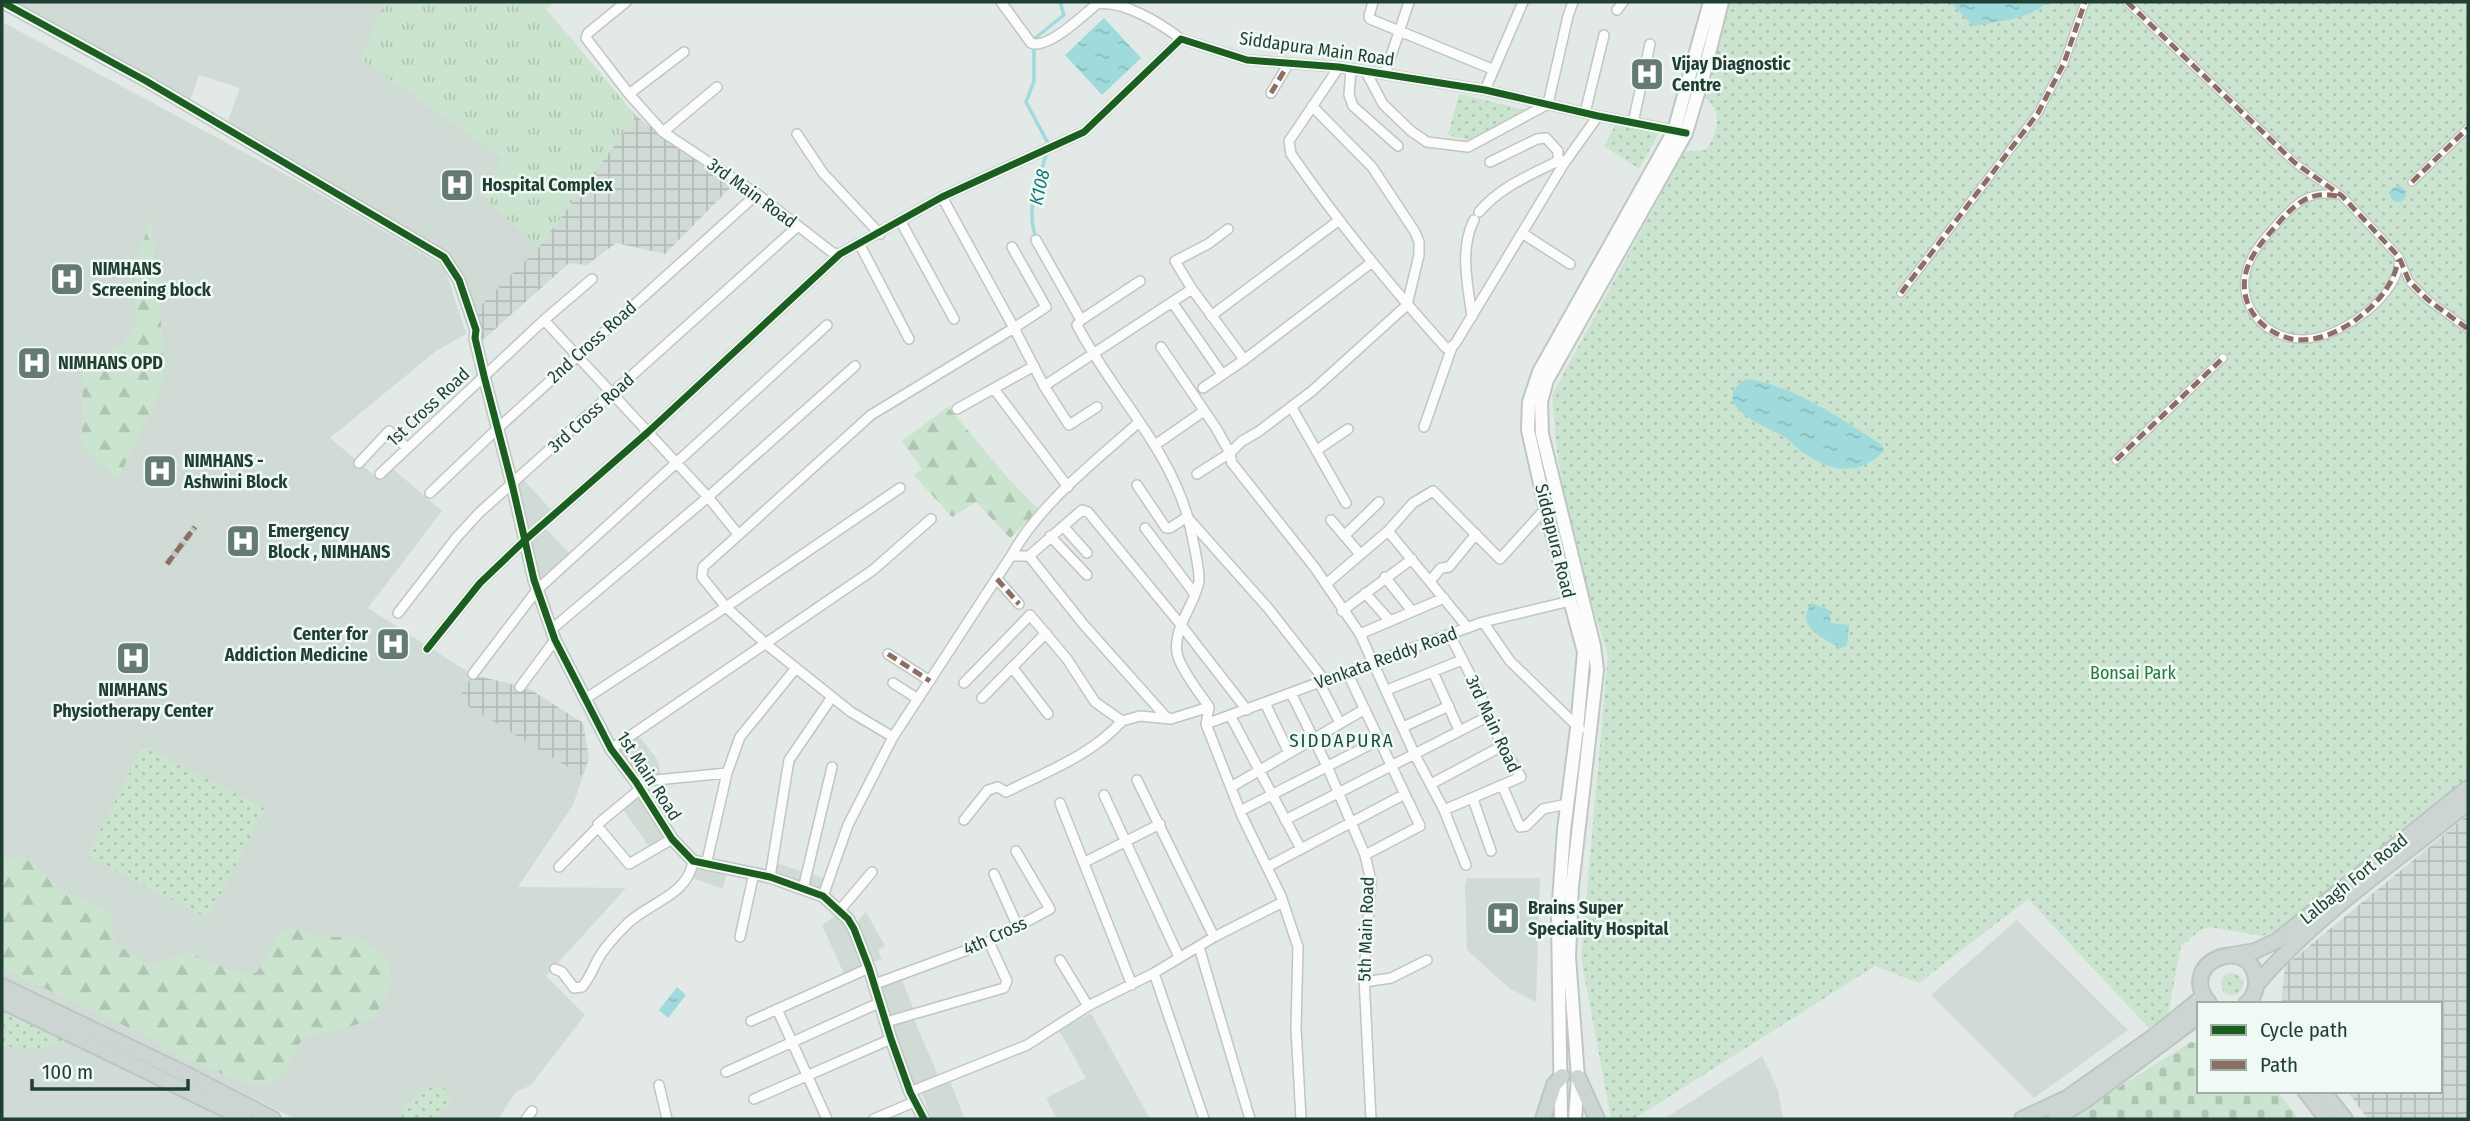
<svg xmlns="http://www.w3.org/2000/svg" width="2470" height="1121" font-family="'Fira Sans Condensed',sans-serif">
<defs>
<pattern id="industrial-grid" width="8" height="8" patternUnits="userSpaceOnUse" patternTransform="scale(1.75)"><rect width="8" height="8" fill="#d0dbd5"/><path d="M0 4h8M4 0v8" fill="none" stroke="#b2bdb7"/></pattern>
<pattern id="grass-tufts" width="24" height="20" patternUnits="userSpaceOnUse" patternTransform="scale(1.75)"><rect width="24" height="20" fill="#cbe4cf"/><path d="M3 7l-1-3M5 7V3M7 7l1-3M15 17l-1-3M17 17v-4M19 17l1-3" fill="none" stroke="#aec5b2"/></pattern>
<pattern id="forest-firs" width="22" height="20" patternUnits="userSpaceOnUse" patternTransform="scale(1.75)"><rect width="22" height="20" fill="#cbe4cf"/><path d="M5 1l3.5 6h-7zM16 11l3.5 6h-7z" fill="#aec5b2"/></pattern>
<pattern id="cemetery-stones" width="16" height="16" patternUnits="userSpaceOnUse" patternTransform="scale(1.75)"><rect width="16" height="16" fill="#cbe4cf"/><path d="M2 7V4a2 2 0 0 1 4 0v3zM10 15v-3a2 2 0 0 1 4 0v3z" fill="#aec5b2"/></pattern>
<pattern id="park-dots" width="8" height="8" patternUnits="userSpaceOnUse" patternTransform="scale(1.75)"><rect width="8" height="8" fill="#cbe4cf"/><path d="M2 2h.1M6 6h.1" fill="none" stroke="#aec5b2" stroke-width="1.8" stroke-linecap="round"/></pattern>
<pattern id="water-ripples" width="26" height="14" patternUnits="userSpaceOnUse" patternTransform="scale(1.75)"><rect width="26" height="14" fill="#9fdadc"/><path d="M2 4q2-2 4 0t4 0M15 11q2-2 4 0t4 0" fill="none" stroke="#88bcbd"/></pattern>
</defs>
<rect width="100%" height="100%" fill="#e3e9e6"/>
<path fill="#d0dbd5" d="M11 2H554L546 9 636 116 539 247 474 312 449 256 227 123 240 88 199 75 190 101Z
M2 22 301 183 444 266 466 334 436 351 330 438 381 481 393 469 442 511 368 608 476 677 528 688 583 723 589 758 573 805 518 887 626 888 546 976 585 1015 531 1085 515 1093 498 1119H295L190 1066 2 979Z
M523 479 553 512 527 536 517 486Z
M545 528 570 554 537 584 528 542Z
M638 735 657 759 661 775 636 780 613 750Z
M638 796 668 841 652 851 622 808Z
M776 863 826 879 821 890 774 874Z
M692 864 727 872 723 889 688 876Z
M1467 878H1540L1536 1002 1509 988 1467 950 1465 886Z
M866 912 885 946 878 950 882 959 870 963 856 923Z
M837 915 850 932 861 967 844 974 822 925Z
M2017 920 2128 1030 2034 1098 1931 995Z
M901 978 914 1010 888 1018 878 987Z
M2 1009 69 1040 232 1119H2Z
M1091 1013 1150 1119H1057L1046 1098 1086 1078 1059 1030Z
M913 1017 939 1078 913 1089 889 1024Z
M1762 1056 1778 1090 1783 1119H1664Z
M949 1079 965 1119H932L921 1091Z"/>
<path fill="url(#industrial-grid)" d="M636 116 731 187 665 254 616 243 587 265 569 263 483 340 474 312 539 247Z
M473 675 528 688 583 723 589 758 583 776 458 700Z
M2468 815V1119H2368L2347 1091H2440V1004H2281L2285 966Z"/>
<path fill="url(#grass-tufts)" d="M385 2H554L546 9 636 116 539 247 481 195 503 158 361 59Z"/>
<path fill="url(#forest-firs)" d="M151 218 163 346V385L118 479 82 446 83 352 100 355 122 346 136 325V264Z
M948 407 1008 478 1039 510 1010 538 976 502 952 517 914 475 922 469 902 441Z
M22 857 37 866 60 889 111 913 112 935 118 945 144 962 159 963 188 952C204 959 242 979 257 972L279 935 290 928C312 935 332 940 356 935L388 959 392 984 374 1018 341 1030 303 1037 284 1073 270 1084 252 1086 182 1057 142 1034 2 968V860Z"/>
<path fill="url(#cemetery-stones)" d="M2191 1042 2199 1044V1091H2277L2299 1119H2068Z"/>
<path fill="url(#park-dots)" d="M1728 2H2468V778L2280 929 2262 936 2211 927 2202 929 2181 946 2168 1015 2149 1028 2028 899 1919 983 1875 966 1634 1119H1611L1581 957 1608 655 1574 548 1557 452 1552 395 1684 152 1706 150C1719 132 1724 110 1702 96Z
M1459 94 1529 111 1475 142 1448 135Z
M1616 124 1659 133 1639 169 1604 146Z
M143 746 265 809 208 918 87 856Z
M2221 984a11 11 0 1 1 22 0a11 11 0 1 1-22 0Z
M2 1009 69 1040 36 1049 2 1046Z
M444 1086 445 1092 451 1099 445 1108 438 1111V1119H397C406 1100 422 1086 444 1086Z"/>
<path fill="url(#water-ripples)" d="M1953 2H2048C2028 20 1998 21 1973 26L1953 5Z
M1104 18 1141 58 1102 95 1065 55Z
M2390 194a8 8 0 1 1 16 0a8 8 0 1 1-16 0Z
M1746 379C1789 383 1845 421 1882 445L1884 451C1857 478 1829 471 1801 451 1794 446 1788 438 1780 434 1762 426 1707 402 1746 379Z
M1812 603 1829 610 1831 623 1849 625 1847 645 1841 648C1824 639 1793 626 1812 603Z
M677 987 686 995 668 1018 659 1010Z"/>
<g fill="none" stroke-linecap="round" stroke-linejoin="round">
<path stroke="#9fdadc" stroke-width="3.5" d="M1049 145 1026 102 1034 81V39L1064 15 1060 2
M1037 239C1024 212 1039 179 1047 152"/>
<path stroke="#bcc7c2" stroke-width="7" stroke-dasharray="7 3.5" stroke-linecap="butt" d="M167 564 195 527"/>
<g stroke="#c0c6c3" stroke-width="10">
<path id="pedestrian" d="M2127 2 2295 163 2342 196 2399 257 2409 281 2428 300 2468 329
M2412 182 2468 128
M2336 195C2309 190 2294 204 2277 224 2265 238 2250 253 2246 273 2238 309 2268 340 2304 339 2336 339 2387 304 2397 273 2398 269 2398 262 2399 257
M1901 293 2038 113 2064 63 2085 2
M2116 460 2223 358"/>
</g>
<g stroke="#c0c6c3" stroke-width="12">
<path id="minor" d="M626 2 588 33 586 38 629 94 663 132 757 194 833 253 840 254
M1001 2 1031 43C1048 50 1083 15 1097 4 1123 0 1160 23 1181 39
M1373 2 1369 16 1370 19 1492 69
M1617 10 1623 2
M1339 67 1289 141 1291 154C1338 222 1390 286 1446 348H1449L1455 344 1563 165 1598 116
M1351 69 1349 95 1353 106 1398 146
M1366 72 1383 104 1411 131 1427 142 1468 147 1548 104 1568 16 1573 2
M1385 74 1409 2
M1485 90 1523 2
M1271 93 1289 63
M629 94 684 52
M1312 106 1372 167 1415 232 1419 242V255L1407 305 1312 391 1258 432 1242 441 1230 453 1232 463 1315 568 1360 634 1415 755 1444 810 1466 865
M1585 113 1604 35
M1633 123 1650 44
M663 132 717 87
M797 134 823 173 880 234
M1490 162 1537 139 1546 138 1558 151V161
M942 197 1014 328 1046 307 1012 247
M1479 212C1500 187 1530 175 1558 161H1565
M901 222 954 319
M1228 229 1208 244 1175 261 1192 289 1243 358
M1522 233 1570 264
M1036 240 1081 320
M860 245 909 339
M1140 281 1081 320 1077 325C1111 391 1168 446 1188 518 1191 530 1200 570 1199 581 1196 604 1170 630 1178 657 1184 674 1199 692 1209 707L1206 724 1242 816 1281 896 1298 947 1296 1028 1301 1119
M1172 302 1222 374
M1211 316 1338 221
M1472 317C1468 285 1459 250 1474 220
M544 320 708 497 738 534
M1161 347 1216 428 1230 453 1197 474
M1044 386 1069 425 1097 407
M1203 388 1244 360 1371 263
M994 389 1068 487
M1292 408 1346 503
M957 409 1034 366
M1424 427 1452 347
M1155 445 1204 411
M1317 450 1348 429
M359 463 389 431 407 448
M380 474 544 320 592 279
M1137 485 1166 528H1170L1187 517 1268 608 1326 682
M430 493 497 429 757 194
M1331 520 1360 554
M1063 526 1087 553
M1145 528 1194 593
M1388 531 1413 503 1433 491 1500 559 1546 508 1549 507
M1050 536 1087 575
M1344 536 1379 502
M1011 556C1041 502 1094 463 1139 422
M1029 556 1084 625 1166 717 1171 719 1209 707
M1385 577 1412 611
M997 579 1019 604
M1430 581 1441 568 1449 567 1476 534
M1326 584 1388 531 1468 628
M1365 593 1390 621
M1342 611 1412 559
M398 613 457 537 479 513 798 226
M1483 622 1510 661 1580 729
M552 629 708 497 855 366
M1360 634 1444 598
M427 649 480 583 525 540 647 433 840 254 942 197 1084 132 1181 39 1247 60 1339 67 1485 90 1598 116 1677 131
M888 654 930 681
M1012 667 1048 714
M1347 672 1420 826 1365 855 1371 881 1364 976 1371 1119
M1433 672 1459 730
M473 674 537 590 827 325
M893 683 918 699
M964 683 1030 615 1067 659 1095 702 1122 721 1140 716 1171 719
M1320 684 1340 723
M520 687 555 640
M1387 690 1462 660
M1291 693 1327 766 1365 855
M982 698 1046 633
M585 699 726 607 702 577 703 567 871 415 1014 328 1044 386 1192 289
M1265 703 1289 753
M1230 715 1301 849
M1206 724 1483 622 1570 601
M1403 727 1449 706
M893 737 1011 556H1029L1082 510 1088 512 1181 625 1247 710
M611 749 873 570 931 519
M727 773 740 737 796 668
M1137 780 1214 937
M636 782 727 773 706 865
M1431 784 1502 746
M1502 785 1520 827 1526 826 1543 809 1567 804
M1231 787 1365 709
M1104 795 1179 957
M1473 799 1491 851
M1060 803 1132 985
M1444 810 1521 777 1502 746 1480 694 1450 635
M1240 811 1379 740
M964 820 988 790 998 787 1006 792C1046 772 1092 755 1122 721
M1285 820 1489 716
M598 827 629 864 672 839
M1085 862 1160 824
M559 867 598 827V824L640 789
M1267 867 1405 794
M994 874 1018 927
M770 877 789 760 832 697
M803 889 832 767
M823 896 848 825 893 737 851 712 766 644 726 607 900 488
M840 910 872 872
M740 937 754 873
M1199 947 1250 1119
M1060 960 1088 1006
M555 969 562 972 574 988 582 987C589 979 591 973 596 963 602 950 616 935 627 924 649 902 688 896 693 861
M1154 973 1204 1119
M1364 982 1391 978 1427 960
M875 984 989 942 1050 909 1016 851
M777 1009 827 1119
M751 1021 869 968
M886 1022 1004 988 1007 981 989 942
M726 1072 881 1002
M659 1085 667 1119
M910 1092 1027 1045 1088 1006 1154 973 1214 937 1283 902
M754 1099 891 1039
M526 1119 532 1111
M874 1119 914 1102"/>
</g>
<g stroke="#c0c6c3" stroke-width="14">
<path id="tertiary" d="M2 2 146 81 444 257 459 280 476 330 475 338 484 376 512 484 534 580 555 640 611 749 636 782 672 839 693 861 770 877 823 896 848 919 854 929 869 968 891 1039 910 1092 924 1119"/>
</g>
<g stroke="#bec7c3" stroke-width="16">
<path id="secondary" d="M1561 1119 1558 916 1564 830 1577 728 1584 652 1548 519 1528 430 1529 402 1539 372 1674 131 1710 2
M1575 1119 1578 1077 1569 957 1572 886 1597 670 1594 646 1542 434 1541 402 1547 380 1686 133 1704 73 1722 2"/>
</g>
<g stroke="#bbc6c2" stroke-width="18">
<path id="primary" d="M2232 955 2255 951 2278 940 2468 788
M2257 984C2317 914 2396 861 2468 803
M2 986 186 1074 273 1119
M2 1001 245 1119
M2209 1003C2175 962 2250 933 2256 979 2257 989 2254 997 2246 1004
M1578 1077 1597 1119
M2305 1091 2327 1119
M2323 1091 2345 1119
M1543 1119 1554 1085 1562 1076
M2022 1119 2067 1098 2153 1037 2204 996
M2055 1119 2087 1099 2199 1016"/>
</g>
<use href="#pedestrian" stroke="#fbfcfb" stroke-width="7"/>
<use href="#minor" stroke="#fbfcfb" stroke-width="9"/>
<use href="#tertiary" stroke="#fbfcfb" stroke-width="10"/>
<use href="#secondary" stroke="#fbfcfb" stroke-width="12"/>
<use href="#primary" stroke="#ccd5d2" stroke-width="14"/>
<path stroke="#8d6e63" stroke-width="5" stroke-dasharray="10 5" stroke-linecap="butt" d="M2127 2 2295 163 2342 196 2399 257 2409 281 2428 300 2468 329
M1271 93 1289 63
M2412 182 2468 128
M2337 196C2308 190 2293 206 2275 227 2263 241 2251 254 2246 272 2238 304 2260 332 2292 339 2333 347 2393 301 2398 260
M1901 293 2038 113 2064 63 2085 2
M2116 460 2223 358
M167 564 195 527
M997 579 1019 604
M888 654 930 681"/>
<g stroke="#f1f9f4" stroke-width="11">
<path id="cycleway" d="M2 2 146 81 444 257 459 280 476 330 475 338 484 376 512 484 534 580 555 640 611 749 636 782 672 839 693 861 770 877 823 896 848 919 854 929 869 968 891 1039 910 1092 924 1119
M427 649 480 583 525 540 647 433 840 254 942 197 1084 132 1181 39 1247 60 1339 67 1485 90 1598 116 1686 133"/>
</g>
<use href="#cycleway" stroke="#1b5e20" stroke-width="7"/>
</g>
<defs>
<g id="hospital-square" transform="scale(1.75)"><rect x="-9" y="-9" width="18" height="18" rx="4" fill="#647a72" stroke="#f1f9f4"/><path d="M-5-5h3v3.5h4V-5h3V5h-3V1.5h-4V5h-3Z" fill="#fff"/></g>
</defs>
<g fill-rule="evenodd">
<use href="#hospital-square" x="1647" y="74"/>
<use href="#hospital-square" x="457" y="185"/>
<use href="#hospital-square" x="67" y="279"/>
<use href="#hospital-square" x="34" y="363"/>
<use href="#hospital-square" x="160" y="471"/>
<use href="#hospital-square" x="243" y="541"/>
<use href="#hospital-square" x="393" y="644"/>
<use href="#hospital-square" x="133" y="658"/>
<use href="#hospital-square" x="1503" y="918"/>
</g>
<g text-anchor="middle" stroke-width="5" stroke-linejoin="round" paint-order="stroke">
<g font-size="18" fill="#1f3f33" stroke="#f1f9f4">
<text transform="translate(1317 49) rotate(8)" y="6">Siddapura Main Road</text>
<text transform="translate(752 193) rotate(36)" y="6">3rd Main Road</text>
<text transform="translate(592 342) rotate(-42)" y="6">2nd Cross Road</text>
<text transform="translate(428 407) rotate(-43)" y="6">1st Cross Road</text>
<text transform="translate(591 413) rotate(-42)" y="6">3rd Cross Road</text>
<text transform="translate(1555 541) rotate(76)" y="6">Siddapura Road</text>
<text transform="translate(1386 658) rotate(-20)" y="6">Venkata Reddy Road</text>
<text transform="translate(1493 724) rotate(65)" y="6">3rd Main Road</text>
<text transform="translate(649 776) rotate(57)" y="6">1st Main Road</text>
<text transform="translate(2354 879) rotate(-39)" y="6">Lalbagh Fort Road</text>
<text transform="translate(1366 929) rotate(-88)" y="6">5th Main Road</text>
<text transform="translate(995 936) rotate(-25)" y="6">4th Cross</text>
</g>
<g font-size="18" font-weight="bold" fill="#1f3f33" stroke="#f1f9f4" text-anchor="start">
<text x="1672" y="70">Vijay Diagnostic<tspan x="1672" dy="21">Centre</tspan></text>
<text x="482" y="191">Hospital Complex</text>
<text x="92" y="275">NIMHANS<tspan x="92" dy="21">Screening block</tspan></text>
<text x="58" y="369">NIMHANS OPD</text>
<text x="184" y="467">NIMHANS -<tspan x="184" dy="21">Ashwini Block</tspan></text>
<text x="268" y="537">Emergency<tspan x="268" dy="21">Block , NIMHANS</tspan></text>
<text x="368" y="640" text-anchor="end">Center for<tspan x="368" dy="21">Addiction Medicine</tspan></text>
<text x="133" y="696" text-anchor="middle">NIMHANS<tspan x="133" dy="21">Physiotherapy Center</tspan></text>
<text x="1528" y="914">Brains Super<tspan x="1528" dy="21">Speciality Hospital</tspan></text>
</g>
<g font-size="18" fill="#25793d" stroke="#f1f9f4">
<text x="2133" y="679">Bonsai Park</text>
</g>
<g font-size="19" font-style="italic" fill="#137980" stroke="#f1f9f4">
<text transform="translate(1039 187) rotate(-77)" y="7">K108</text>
</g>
<g font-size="19" letter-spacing="2" fill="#19523f" stroke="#f1f9f4">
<text x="1342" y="747">SIDDAPURA</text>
</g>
</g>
<rect width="2470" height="1121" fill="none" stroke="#1f3f33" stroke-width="7"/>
<rect x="2197" y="1002" width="245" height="91" fill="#f1f9f4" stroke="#9dafa7" stroke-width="2"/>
<rect x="2211" y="1025" width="35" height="10" fill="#1b5e20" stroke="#9dafa7" stroke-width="2"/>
<text x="2260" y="1037" font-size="21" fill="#1f3f33">Cycle path</text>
<rect x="2211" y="1060" width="35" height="10" fill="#8d6e63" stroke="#9dafa7" stroke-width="2"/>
<text x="2260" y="1072" font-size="21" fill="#1f3f33">Path</text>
<path d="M32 1079v10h156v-10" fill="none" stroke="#1f3f33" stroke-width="3.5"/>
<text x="42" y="1079" font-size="21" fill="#1f3f33" stroke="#f1f9f4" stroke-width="5" paint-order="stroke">100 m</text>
</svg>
